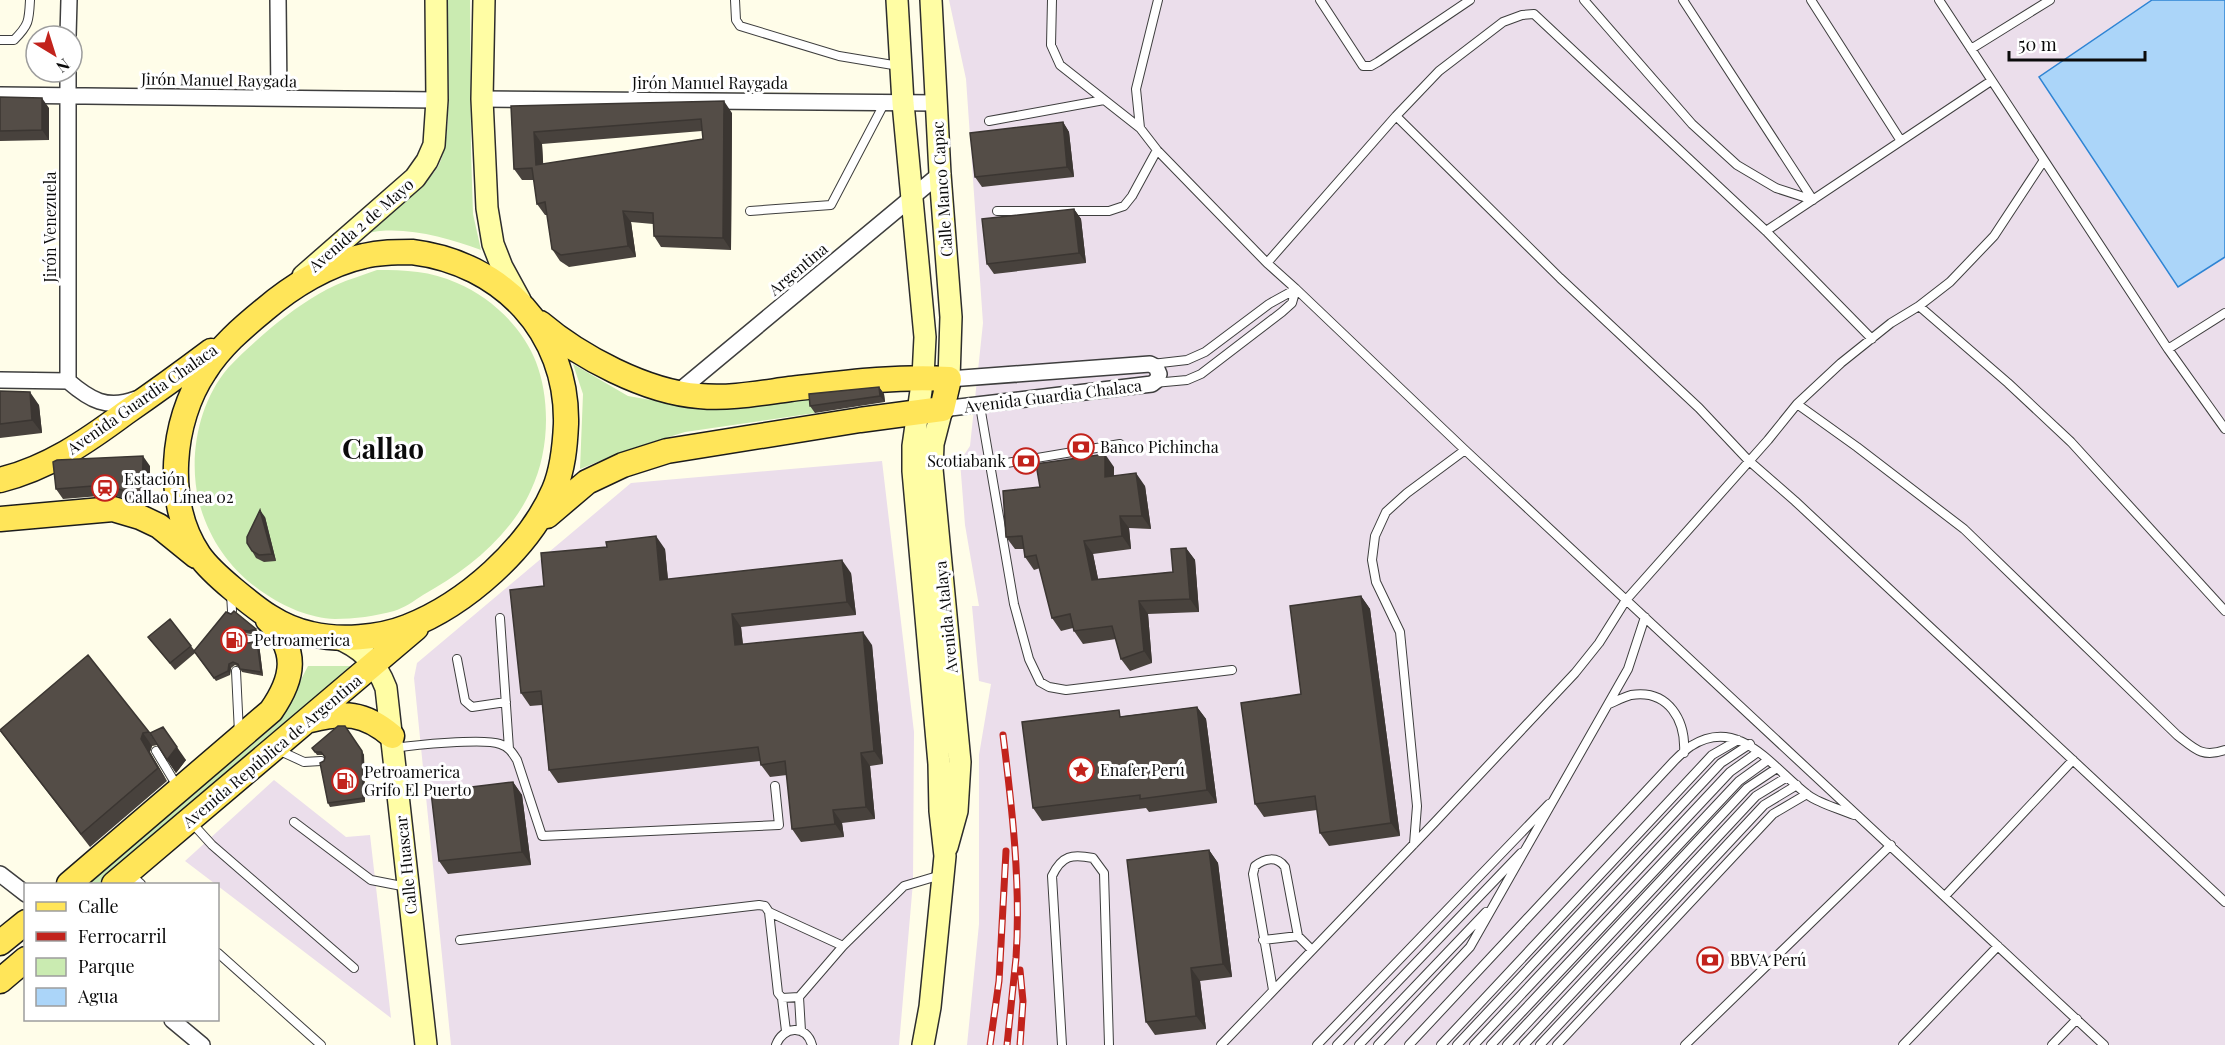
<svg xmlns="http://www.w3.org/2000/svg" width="2225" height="1045" font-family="'Playfair Display',serif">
<rect width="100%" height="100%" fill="#fffde9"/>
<path fill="#ebdeeb" d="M949 0H2152L2039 77 2179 287 2225 257V1045H967L979 924V755L991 684 979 681 972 606H979L965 525 960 461 970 446 983 323 966 79Z
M882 461 914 732 913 882 899 1045H451L414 678 417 663 631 483Z
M274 780 346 837 370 835 391 1018 185 861Z"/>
<path fill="#caebb1" d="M445 0H470L471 151 473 214 481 250C450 239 414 228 380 231 373 231 365 235 357 237 379 219 423 190 437 168 456 141 446 36 445 0Z
M377 270C405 270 431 271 457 283 491 297 523 328 536 362 551 401 549 453 531 490 510 537 466 571 423 595 414 601 404 608 394 611 376 616 354 619 335 619 310 618 284 607 264 593 231 571 209 540 199 502 188 458 198 403 228 368 242 353 257 340 272 327 292 311 312 296 336 285 349 279 364 275 377 270Z
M573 364 628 396 708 410 813 396 815 413 685 432 627 450 580 469 583 394Z
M308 666H355L99 884H86L279 722Z"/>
<path fill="#abd5f9" stroke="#2e84d4" stroke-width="1.5" d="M2152 0H2225V257L2178 287 2039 77Z"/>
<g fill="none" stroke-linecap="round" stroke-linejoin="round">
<g stroke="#3e3e3e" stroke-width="10">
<path id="lane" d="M735 0 736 20 740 26 839 56 899 66
M1052 0 1051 45 1060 65 1140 128
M1158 0 1136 89 1140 128 1157 150 1267 263 1296 289 1465 450 2104 1045
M1320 0 1363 66H1371L1378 62 1470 0
M1584 0 1692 124 1737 165 1776 188 1813 200
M1683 0 1813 200
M1811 0 1901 141
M1939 0 2168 349 2225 429
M0 40H14C29 25 29 21 30 0
M1971 49 2050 0
M1396 116 1560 278 1699 408 1748 460 1795 501 2225 902
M989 121 1104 100
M750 211 831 205 885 102
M997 211H1109L1124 206 1132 196 1157 150
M1766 231 1991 81
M1267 263 1396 116 1439 71 1503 22 1522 15 1534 14 1766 231 1872 339
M1919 306 2008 383 2071 442 2225 611
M2168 349 2225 313
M1152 364 1187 360 1205 352 1269 304 1296 289
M1154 383 1187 380 1201 374 1282 312 1292 303 1296 289
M1797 404 1857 447 1964 529 2177 735C2195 749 2202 758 2225 750
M980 406 1014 604 1029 659 1040 682 1049 687 1066 690 1232 670
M989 466 1120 444
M231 594 232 611
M500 618 509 749
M234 638 252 640 276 633
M457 659 465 701 472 707 506 702
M236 671 239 733
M1609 704C1616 701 1624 697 1631 695 1669 689 1686 721 1684 753
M395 748C414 745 484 738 500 744 509 747 512 752 517 760L542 836 779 825 775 786
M278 750 304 762 321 761
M156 751 177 786
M294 822 371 880 407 887
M192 823 212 845 354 968
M1414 844 1417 806 1400 632 1376 582 1372 560 1375 536 1386 512 1407 493 1465 450
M129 873 141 884
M1945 896 2073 760
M769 912 843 946
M460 940 759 905 765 906 769 912 778 993 782 998 786 1031
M1263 940 1298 936
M218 953 321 1045
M1273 990 1253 874 1255 866C1265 858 1277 856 1285 867L1298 936 1312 950
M799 997 801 1031
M782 998 799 997 843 946 904 886 941 875
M776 1045C783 1026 806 1024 812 1045
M1062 1045 1052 876C1062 855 1072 854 1093 858L1104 873 1109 1045
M1221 1045 1435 822 1575 673 1599 643 1626 600 1768 440 1797 404 1841 363 1891 323 1919 306 1950 282 1994 236 2044 160
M1317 1045 1549 804
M1337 1045 1521 853
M1359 1045 1486 912
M1378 1045 1470 947 1628 669 1645 617
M1409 1045 1674 761C1679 756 1685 750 1691 746 1740 715 1773 769 1808 795 1820 804 1840 809 1854 815
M1441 1045 1712 755 1738 740
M1457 1045 1721 763 1750 744
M1474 1045 1730 772 1758 752
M1491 1045 1739 781 1768 760
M1507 1045 1747 788 1777 768
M1524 1045 1756 796 1787 777
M1540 1045 1764 805 1797 785
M1557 1045 1773 814 1807 794
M1685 1045 1891 845
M1903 1045 1998 946
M2052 1045 2077 1019"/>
</g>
<g stroke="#3e3e3e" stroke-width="18">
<path id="street" d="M278 0 279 98
M68 36 69 0
M68 72V381
M0 95 437 100
M482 99 937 103
M0 380 68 381
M68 381C90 400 107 410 136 399
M678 392 940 174
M942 409 1152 384 1157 380 1159 374 1156 367 1150 364 949 379
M0 874 26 894
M172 1020 202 1045"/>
</g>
<g stroke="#2d2d2d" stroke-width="24">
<path id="secondary" d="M484 0 482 99 487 208 493 244 502 267 520 300
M897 0 903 103 925 337 923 377 913 446V471L939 764 940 811 945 856 930 1007 923 1045
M931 0 940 174 951 317 949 379
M303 276 415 178 427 161 434 145 437 100 436 0
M942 409 933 444 932 469 960 762 957 811 947 847
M335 637C361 647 376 662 386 688L426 1045"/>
</g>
<g stroke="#1c1c1c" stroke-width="27">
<path id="primary" d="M412 252C502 263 568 332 566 424 565 446 563 469 554 490 529 548 466 604 407 627 379 638 340 641 311 634 280 628 257 609 233 589 221 579 208 568 199 555 164 503 171 421 205 371 220 347 242 328 264 310 292 286 328 264 364 256 380 252 396 252 412 252Z
M540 323C580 357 646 392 699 396 730 399 760 393 790 389 843 383 895 376 949 379L942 409 860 420 667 451 623 465 587 482 547 516
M0 480C48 468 86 442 125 413 154 393 183 372 211 351
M0 519 113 509 140 517 159 526 196 556
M310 720C344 712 364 712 392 736
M69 884 271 711C294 678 299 650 268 620
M114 884 416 628
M0 943 26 922
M0 981 26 959"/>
</g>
<use href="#lane" stroke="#fff" stroke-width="8"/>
<use href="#street" stroke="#fff" stroke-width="15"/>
<use href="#secondary" stroke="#fffda4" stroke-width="21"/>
<use href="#primary" stroke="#ffe559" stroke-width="24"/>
<g stroke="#c2231c" stroke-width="7">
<path id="rail" d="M1003 735C1012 807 1021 885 1016 958 1013 987 1010 1016 1007 1045
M990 1045 999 981 1006 851
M1020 1045 1023 1001 1020 970"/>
</g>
<use href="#rail" stroke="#fff" stroke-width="4.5" stroke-dasharray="14" stroke-linecap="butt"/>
</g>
<path fill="#48423d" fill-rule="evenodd" d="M0 97 49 108V140L0 141Z
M511 106 732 113 731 250 661 247 654 236 653 224 631 222 636 257 569 267 560 261 552 249 547 215H545L537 204 534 180H522L514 169ZM702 131 703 139 543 164 542 144Z
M1063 122 1069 132 1074 177 982 187 975 177Z
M1074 209 1081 219 1086 263 994 274 987 264Z
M879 387 884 394 885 402 815 413 810 406Z
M0 391 39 405 42 433 0 438Z
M150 466 149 505 112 495 63 499 56 489Z
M1114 467V476L1145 486 1151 529 1129 528 1131 549 1093 554 1098 579 1173 572 1186 548 1195 560 1199 612 1148 614 1152 663 1130 671 1121 659 1116 639 1083 644 1074 631 1073 628 1061 631 1052 618 1040 568 1034 570 1025 557 1024 549H1015L1006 537 1040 487Z
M265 517 276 561 264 562 256 558 252 551Z
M665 549 668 579 851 573 856 615 741 627 743 644 872 645 883 764 870 766 875 819 842 823 844 837 801 842 792 829 787 775 770 777 761 765 760 761 558 783 549 770 542 705 530 706 521 693 544 586Z
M1361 596 1370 609 1400 836 1329 846 1320 833 1317 810 1264 817 1255 804 1301 694Z
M226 612 256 629 258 632 251 634 232 632 229 635 228 639 231 641 249 643 257 641 259 644 263 676 242 672 239 667 235 665 231 668 230 675 216 681 195 653 175 670 148 637 191 646 195 651Z
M1197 707 1206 719 1217 803 1149 812 1146 808 1042 821 1033 808 1124 716Z
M345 726 364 755 365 802 330 807 328 803 324 761V757L323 755H317L312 748Z
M0 731 149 732 156 743 186 760 176 773 158 745 152 746 150 752 167 781 90 847Z
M513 782 522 795 531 865 448 874 439 861Z
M1209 850 1218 863 1232 977 1200 981 1206 1029 1155 1035 1146 1022Z"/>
<path fill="#3b3632" d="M42 98 49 108V140L42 130Z
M724 101 732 113 731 250 723 238Z
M1063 122 1069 132 1074 177 1067 167Z
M534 132 542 144 544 177 536 165Z
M1074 209 1081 219 1086 263 1079 253Z
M623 211 631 222 636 257 628 246Z
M879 387 884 394 885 402 880 396Z
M30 392 39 405 42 433 32 420Z
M1105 454 1114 467 1113 489 1105 477Z
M143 456 150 466 149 505 142 496Z
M1136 473 1145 486 1151 529 1142 516Z
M260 510 265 517 276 561 272 554Z
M1120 516 1129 528 1131 549 1122 536Z
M656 536 665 549 669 592 660 580Z
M1084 541 1093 554 1101 593 1092 580Z
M1186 548 1195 560 1199 612 1190 599Z
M842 560 851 573 856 615 847 602Z
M1361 596 1370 609 1400 836 1391 823Z
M1139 601 1148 614 1152 663 1144 651Z
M732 614 741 627 744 657 735 645Z
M863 632 872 645 883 764 874 751Z
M257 641 259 644 263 676 261 672Z
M229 664 231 668 230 675 228 671Z
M1197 707 1206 719 1217 803 1207 790Z
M143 733 152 746 150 752 167 781 158 768 141 739Z
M177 747 186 760 176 773 167 760Z
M362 751 364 755 365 802 363 798Z
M861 753 870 766 875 819 866 807Z
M513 782 522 795 531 865 522 852Z
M833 810 842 823 844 837 835 824Z
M1209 850 1218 863 1232 977 1223 964Z
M1191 968 1200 981 1206 1029 1196 1016Z"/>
<path fill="#544d47" stroke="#3b3632" stroke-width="1.5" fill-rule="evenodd" d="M0 97 42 98V130L0 131Z
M724 101 723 238 654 236 653 213 623 211 628 246 561 255 552 249 545 202 537 204 532 168 514 169 511 106ZM701 119 703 139 536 165 534 132Z
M1063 122 1067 167 975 177 970 133Z
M1074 209 1079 253 987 264 982 219Z
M879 387 880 396 810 406 809 394Z
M0 391 30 392 32 420 0 424Z
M1105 454V477L1136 473 1142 516H1120L1122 536 1084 541 1092 580 1173 572 1171 549 1186 548 1190 599 1139 601 1144 651 1121 659 1112 626 1074 631 1070 614 1052 618 1036 555 1025 557 1022 536 1006 537 1003 491 1040 487 1036 464Z
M143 456 142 496 105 485 56 489 53 462 57 460Z
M260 510 272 554 259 555 252 551 247 543V537Z
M656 536 660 580 842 560 847 602 732 614 735 645 863 632 874 751 861 753 866 807 833 810 835 824 792 829 785 761 761 765 758 747 549 770 541 691 521 693 510 590 544 586 541 553 607 547 606 542Z
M1361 596 1391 823 1320 833 1315 796 1255 804 1241 703 1301 694 1290 606Z
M234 611 256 629 249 631 230 629 227 632 226 636 231 641 249 643 257 641 261 672 240 669 238 664 233 662 229 664 228 671 214 678 194 651 226 612 231 614Z
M170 619 191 646 170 663 148 637Z
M88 655 149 732 143 733 141 739 158 768 81 834 0 730Z
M1197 707 1207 790 1140 799V795L1033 808 1022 722 1119 710 1120 717Z
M338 726H345L362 751 363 798 328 803 320 763 324 761 325 757 321 752H315L312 748Z
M163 727 177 747 167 760 150 733Z
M513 782 522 852 439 861 431 792Z
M1209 850 1223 964 1191 968 1196 1016 1146 1022 1127 860Z"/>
<defs>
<g id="bank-ring" transform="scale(1.35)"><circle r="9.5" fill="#fff" stroke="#c2231c" stroke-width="1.5"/><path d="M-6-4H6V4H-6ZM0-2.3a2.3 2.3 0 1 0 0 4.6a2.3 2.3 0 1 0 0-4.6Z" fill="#c2231c"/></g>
<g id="station-ring" transform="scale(1.35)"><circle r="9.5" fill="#fff" stroke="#c2231c" stroke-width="1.5"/><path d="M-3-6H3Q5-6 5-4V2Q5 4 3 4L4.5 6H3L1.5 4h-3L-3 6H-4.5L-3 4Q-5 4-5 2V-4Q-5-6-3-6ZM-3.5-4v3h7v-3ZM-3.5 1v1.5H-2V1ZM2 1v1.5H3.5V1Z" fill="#c2231c"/></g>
<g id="fuel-ring" transform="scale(1.35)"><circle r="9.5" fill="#fff" stroke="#c2231c" stroke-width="1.5"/><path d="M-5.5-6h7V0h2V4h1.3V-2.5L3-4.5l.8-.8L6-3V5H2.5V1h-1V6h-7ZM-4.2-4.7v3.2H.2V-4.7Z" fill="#c2231c"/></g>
<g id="sight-ring" transform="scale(1.35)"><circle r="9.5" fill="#fff" stroke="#c2231c" stroke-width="1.5"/><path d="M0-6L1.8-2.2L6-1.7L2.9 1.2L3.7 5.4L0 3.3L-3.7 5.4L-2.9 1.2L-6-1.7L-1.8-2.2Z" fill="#c2231c"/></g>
</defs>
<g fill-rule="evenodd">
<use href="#bank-ring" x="1081" y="447"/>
<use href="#bank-ring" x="1026" y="461"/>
<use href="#station-ring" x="105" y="488"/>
<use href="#fuel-ring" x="234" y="640"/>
<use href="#sight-ring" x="1081" y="770"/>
<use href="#fuel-ring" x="345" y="781"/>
<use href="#bank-ring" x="1710" y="960"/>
</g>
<g text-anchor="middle" stroke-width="6" stroke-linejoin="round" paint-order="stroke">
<g font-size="16" fill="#0b0b0b" stroke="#fff">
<text transform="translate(219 80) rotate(1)" y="6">Jirón Manuel Raygada</text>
<text x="710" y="89">Jirón Manuel Raygada</text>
<text transform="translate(942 189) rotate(-94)" y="6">Calle Manco Capac</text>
<text transform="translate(361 225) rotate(-41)" y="6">Avenida 2 de Mayo</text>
<text transform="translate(50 227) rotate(-90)" y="6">Jirón Venezuela</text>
<text transform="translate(798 269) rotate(-40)" y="6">Argentina</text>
<text transform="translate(1053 396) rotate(-7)" y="6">Avenida Guardia Chalaca</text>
<text transform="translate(142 399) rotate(-35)" y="6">Avenida Guardia Chalaca</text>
<text transform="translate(946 617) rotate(-96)" y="6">Avenida Atalaya</text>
<text transform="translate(272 751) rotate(-40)" y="6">Avenida República de Argentina</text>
<text transform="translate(406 865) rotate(-96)" y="6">Calle Huascar</text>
</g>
<g font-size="16" fill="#0b0b0b" stroke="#fff" text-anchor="start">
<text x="1100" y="453">Banco Pichincha</text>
<text x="1006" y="467" text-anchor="end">Scotiabank</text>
<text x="124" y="485">Estación<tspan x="124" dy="18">Callao Línea 02</tspan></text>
<text x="254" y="646">Petroamerica</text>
<text x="1100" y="776">Enafer Perú</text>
<text x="364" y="778">Petroamerica<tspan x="364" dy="18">Grifo El Puerto</tspan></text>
<text x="1730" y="966">BBVA Perú</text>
</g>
<g font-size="28" font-weight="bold" fill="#0b0b0b" stroke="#fff">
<text x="383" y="459">Callao</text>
</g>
</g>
<rect x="24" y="883" width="195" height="138" fill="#ffffff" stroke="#9d9d9d" stroke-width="1.5"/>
<rect x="36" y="902" width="30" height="9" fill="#ffe559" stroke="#9d9d9d" stroke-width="1.5"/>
<text x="78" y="913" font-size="18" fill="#0b0b0b">Calle</text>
<rect x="36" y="932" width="30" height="9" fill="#c2231c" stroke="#9d9d9d" stroke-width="1.5"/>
<text x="78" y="943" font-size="18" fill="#0b0b0b">Ferrocarril</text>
<rect x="36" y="958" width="30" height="18" fill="#caebb1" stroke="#9d9d9d" stroke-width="1.5"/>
<text x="78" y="973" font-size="18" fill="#0b0b0b">Parque</text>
<rect x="36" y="988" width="30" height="18" fill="#abd5f9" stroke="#9d9d9d" stroke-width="1.5"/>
<text x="78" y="1003" font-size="18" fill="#0b0b0b">Agua</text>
<g transform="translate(54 54) rotate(142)"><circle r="28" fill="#ffffff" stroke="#9d9d9d" stroke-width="1.5"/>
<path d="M0-4.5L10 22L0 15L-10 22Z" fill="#c2231c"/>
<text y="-9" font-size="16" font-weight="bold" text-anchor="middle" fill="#0b0b0b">N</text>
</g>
<path d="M2009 51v9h136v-9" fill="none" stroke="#0b0b0b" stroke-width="3"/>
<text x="2018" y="51" font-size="18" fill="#0b0b0b" stroke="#ffffff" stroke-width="4.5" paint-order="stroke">50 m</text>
</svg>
